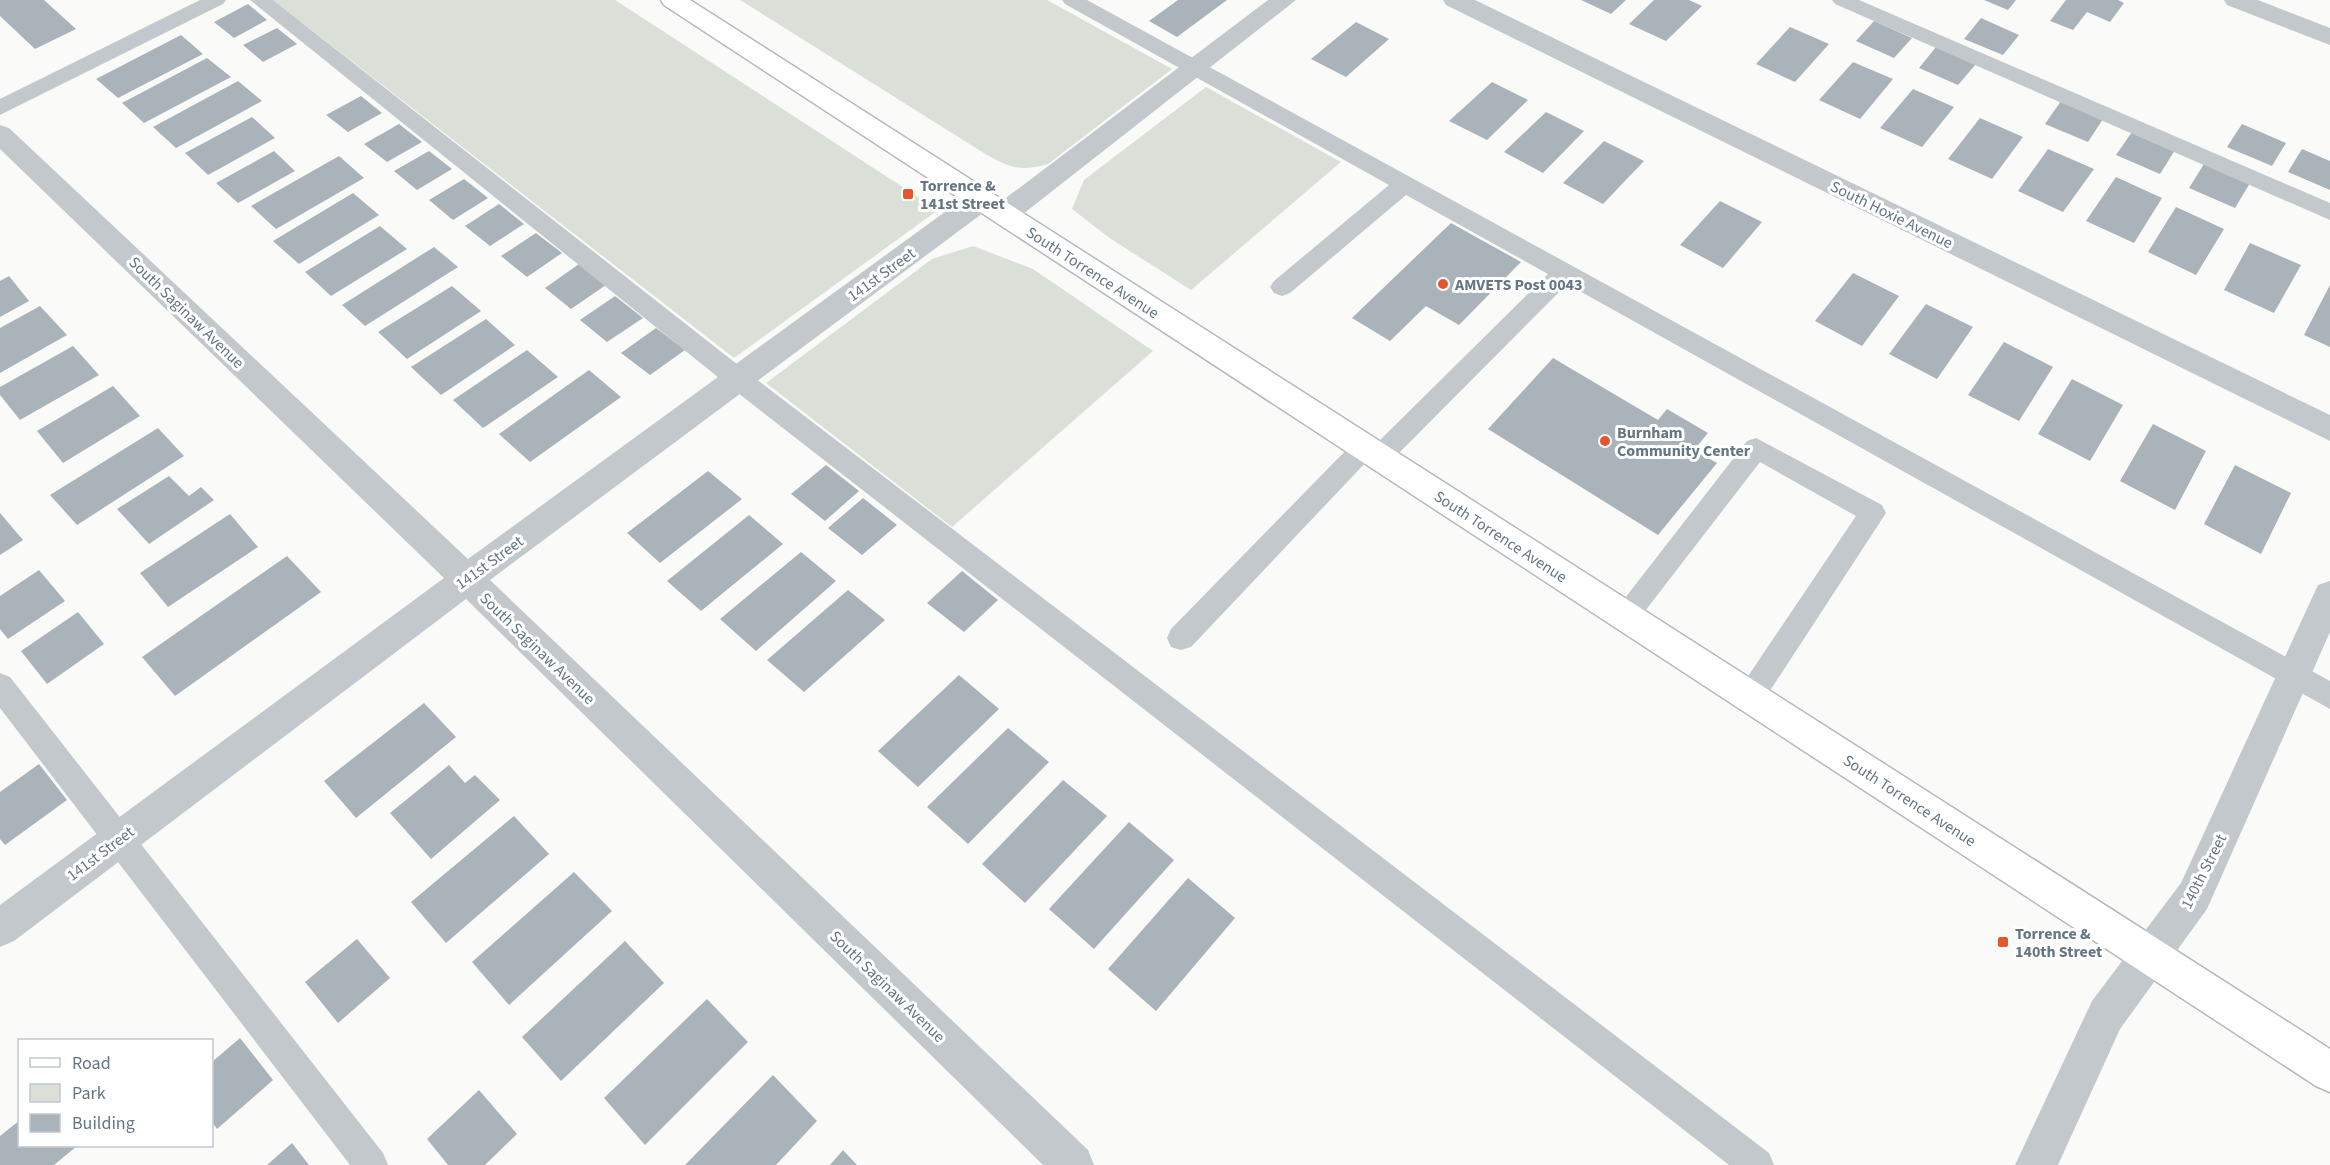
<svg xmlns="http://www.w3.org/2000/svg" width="2330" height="1165" font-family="'Source Sans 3',sans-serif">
<rect width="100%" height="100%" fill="#fafaf8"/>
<path fill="#dadfd7" d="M273 0H615L938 210 734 358Z
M740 0H1047L1172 69 1048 164C1021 172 1011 168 987 155Z
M1206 87 1341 162 1191 290 1111 239 1072 209 1084 180Z
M973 246 1033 269 1153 351 952 527 766 383 932 259Z"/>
<path fill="#aab3b9" d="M0 0H44L76 29 35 49 0 16Z
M1178 0H1227L1177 37 1149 21Z
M1581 0H1626L1611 14Z
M1654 0H1689L1702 6 1666 41 1629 24Z
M1984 0H2016L2008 10Z
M2066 0H2118L2124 3 2110 22 2087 12 2073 30 2050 21Z
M248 4 267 20 234 38 214 22Z
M1981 18 2019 35 2003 55 1964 39Z
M1874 21 1912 38 1894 58 1856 41Z
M1356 22 1389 39 1346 77 1311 59Z
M1790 27 1829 44 1795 82 1756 64Z
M277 28 297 44 263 62 243 45Z
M181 35 203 54 118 98 96 79Z
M1936 47 1976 64 1958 85 1919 68Z
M207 58 231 77 144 123 122 103Z
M1853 62 1893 79 1860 119 1819 100Z
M238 81 262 101 176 148 153 127Z
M1492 82 1528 100 1487 140 1449 121Z
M1913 89 1954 107 1922 147 1880 128Z
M361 96 382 113 348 132 326 115Z
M2061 101 2103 119 2088 142 2045 124Z
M1546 112 1584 131 1543 173 1504 152Z
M252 117 275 138 208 175 185 153Z
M1980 118 2023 137 1992 179 1948 159Z
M399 124 422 142 387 162 364 144Z
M2242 124 2286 143 2272 166 2227 147Z
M2132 132 2175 150 2160 174 2116 155Z
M1604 141 1644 161 1603 204 1563 183Z
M2048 149 2094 169 2063 212 2018 191Z
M2302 149 2330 161V190L2288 172Z
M274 151 295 171 238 203 216 183Z
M429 151 452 169 417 190 394 171Z
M339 156 364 178 276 229 251 206Z
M2204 164 2250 183 2235 208 2189 188Z
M2116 177 2162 198 2134 243 2086 221Z
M464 179 488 198 453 220 429 200Z
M353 193 379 215 299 264 273 241Z
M1720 201 1762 222 1723 268 1680 245Z
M499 204 524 224 490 246 465 226Z
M2176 207 2224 229 2196 275 2148 252Z
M1451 223 1521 262 1459 325 1426 306 1390 341 1352 318Z
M380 226 407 249 331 296 305 272Z
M536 233 562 253 527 277 501 256Z
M2250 243 2301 265 2274 313 2224 290Z
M434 247 458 267 365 326 342 305Z
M579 264 606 285 571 309 545 288Z
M1853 273 1899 296 1862 346 1815 321Z
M9 276 29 301 0 317V281Z
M2330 285V347L2304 335Z
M452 286 481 311 407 359 378 332Z
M615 296 643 318 607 342 580 320Z
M1926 304 1973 327 1937 379 1889 354Z
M40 306 67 335 0 373V328Z
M486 319 515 345 441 395 411 367Z
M656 328 685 350 650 375 621 353Z
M2004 342 2053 367 2019 421 1968 395Z
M73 346 99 375 20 420 0 395V387Z
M527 350 558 377 483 428 453 400Z
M1553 358 1658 420 1667 409 1708 433 1694 450 1717 463 1658 535 1488 429Z
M589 370 621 397 530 462 499 434Z
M2072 379 2123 405 2090 461 2038 434Z
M113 386 140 416 63 463 37 431Z
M2153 424 2206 451 2175 510 2120 481Z
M158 428 184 456 77 525 50 495Z
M826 465 859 491 825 521 791 494Z
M2235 465 2291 493 2261 554 2204 524Z
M708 471 742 499 660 563 627 533Z
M169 476 189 496 201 487 214 500 149 544 117 509Z
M863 498 897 525 862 555 828 528Z
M0 513 23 540 0 555Z
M230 514 258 547 168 607 140 573Z
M749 515 783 544 701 611 667 581Z
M801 552 836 581 756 651 720 619Z
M287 556 321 592 175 696 142 657Z
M39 570 65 601 8 639 0 629V596Z
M962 571 998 600 964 632 927 603Z
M848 590 885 620 804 692 767 660Z
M78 612 104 644 47 684 21 651Z
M959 675 999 709 918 787 878 751Z
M424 703 456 737 356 818 324 781Z
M1008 728 1049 762 968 844 927 807Z
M39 764 67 800 5 845 0 839V792Z
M449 765 465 783 475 775 500 800 431 859 390 813Z
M1063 780 1107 816 1025 903 982 864Z
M514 816 549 854 446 943 411 902Z
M1129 822 1174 860 1094 949 1049 909Z
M574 872 612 911 509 1005 472 962Z
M1188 878 1235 918 1156 1011 1108 969Z
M357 939 390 978 338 1023 305 982Z
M625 941 664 983 561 1081 522 1037Z
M707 999 748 1042 645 1145 604 1098Z
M240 1038 273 1080 217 1129 212 1122V1062Z
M773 1075 817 1121 776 1165H685Z
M479 1090 517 1134 485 1165H448L427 1139Z
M20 1120V1146H77L54 1165H0V1136Z
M292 1143 309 1165H267Z
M843 1150 857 1165H830Z"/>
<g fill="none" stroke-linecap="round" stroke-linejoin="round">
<g stroke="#b3babf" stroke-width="3">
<path id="secondary" d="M661 0H690L2330 1049V1092L2316 1086 664 5Z"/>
</g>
<path fill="#c3c8cc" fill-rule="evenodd" d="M200 0H226L223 4 0 115V99Z
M250 0H273L747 372 1769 1153 1774 1165H1729L729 386Z
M1062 0H1087L2330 681V709L1567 284 1388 464 1379 467 1370 464 1368 460 1191 647 1181 650 1171 647 1167 638 1171 629 1355 441 1364 438 1373 441 1375 445 1548 274 1406 195 1290 293 1282 296 1274 293 1270 287 1274 281 1389 185 1065 4Z
M1832 0H1859L2330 203V220L1835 4Z
M1756 438 1882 505 1886 513 1760 706 1750 710 1740 706 1736 697 1740 688 1856 516 1760 462 1635 624 1625 628 1615 624 1611 616 1747 441Z
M0 673 10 677 383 1153 388 1165H350L0 708Z"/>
<path fill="#c3c8cc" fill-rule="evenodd" d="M1268 0H1296L1014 221 1004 224 994 221 990 214 994 207Z
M1443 0H1475L2330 415V441L1446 5Z
M2224 0H2258L2330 28V45L2227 5Z
M0 125 9 128 468 559 971 193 981 190 991 193 995 200 991 207 490 580 1088 1150 1094 1165H1043L466 599 14 941 0 947V905L444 578 0 149Z
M2330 581V632L2207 909 2120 1029 2058 1165H2015L2092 1001 2181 883 2318 585Z"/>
<use href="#secondary" fill="#fff" fill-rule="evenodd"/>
</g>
<g fill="#e4572e" stroke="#fff" stroke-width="2">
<rect x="902" y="188" width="12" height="12" rx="3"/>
<circle cx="1443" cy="284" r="6"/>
<circle cx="1605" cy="441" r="6"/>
<rect x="1997" y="936" width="12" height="12" rx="3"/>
</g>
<g text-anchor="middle" stroke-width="6" stroke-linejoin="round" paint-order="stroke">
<g font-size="16" font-weight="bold" fill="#657683" stroke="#fff" text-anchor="start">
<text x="920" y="191">Torrence &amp;<tspan x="920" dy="18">141st Street</tspan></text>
<text x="1455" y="290">AMVETS Post 0043</text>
<text x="1617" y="438">Burnham<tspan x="1617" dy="18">Community Center</tspan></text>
<text x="2015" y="939">Torrence &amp;<tspan x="2015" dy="18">140th Street</tspan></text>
</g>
<g font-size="16" fill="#657683" stroke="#fff">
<text transform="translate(1892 214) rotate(26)" y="6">South Hoxie Avenue</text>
<text transform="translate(1093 272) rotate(33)" y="6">South Torrence Avenue</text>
<text transform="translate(881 274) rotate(-36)" y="6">141st Street</text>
<text transform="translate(187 312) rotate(44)" y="6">South Saginaw Avenue</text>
<text transform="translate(1501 536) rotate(33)" y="6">South Torrence Avenue</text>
<text transform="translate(489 562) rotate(-36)" y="6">141st Street</text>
<text transform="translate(538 648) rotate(44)" y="6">South Saginaw Avenue</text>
<text transform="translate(1910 800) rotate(33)" y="6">South Torrence Avenue</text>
<text transform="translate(100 853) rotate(-37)" y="6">141st Street</text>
<text transform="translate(2203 871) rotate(-63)" y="6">140th Street</text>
<text transform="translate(888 986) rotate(44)" y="6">South Saginaw Avenue</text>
</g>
</g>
<rect x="18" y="1039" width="195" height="108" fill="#ffffff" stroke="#c1c8cd" stroke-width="1.5"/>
<rect x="30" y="1058" width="30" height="9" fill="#ffffff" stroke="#c1c8cd" stroke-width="1.5"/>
<text x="72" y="1069" font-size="18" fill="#657683">Road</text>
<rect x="30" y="1084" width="30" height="18" fill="#dadfd7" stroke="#c1c8cd" stroke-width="1.5"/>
<text x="72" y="1099" font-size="18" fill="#657683">Park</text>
<rect x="30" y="1114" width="30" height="18" fill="#aab3b9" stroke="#c1c8cd" stroke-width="1.5"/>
<text x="72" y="1129" font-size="18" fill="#657683">Building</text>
</svg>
